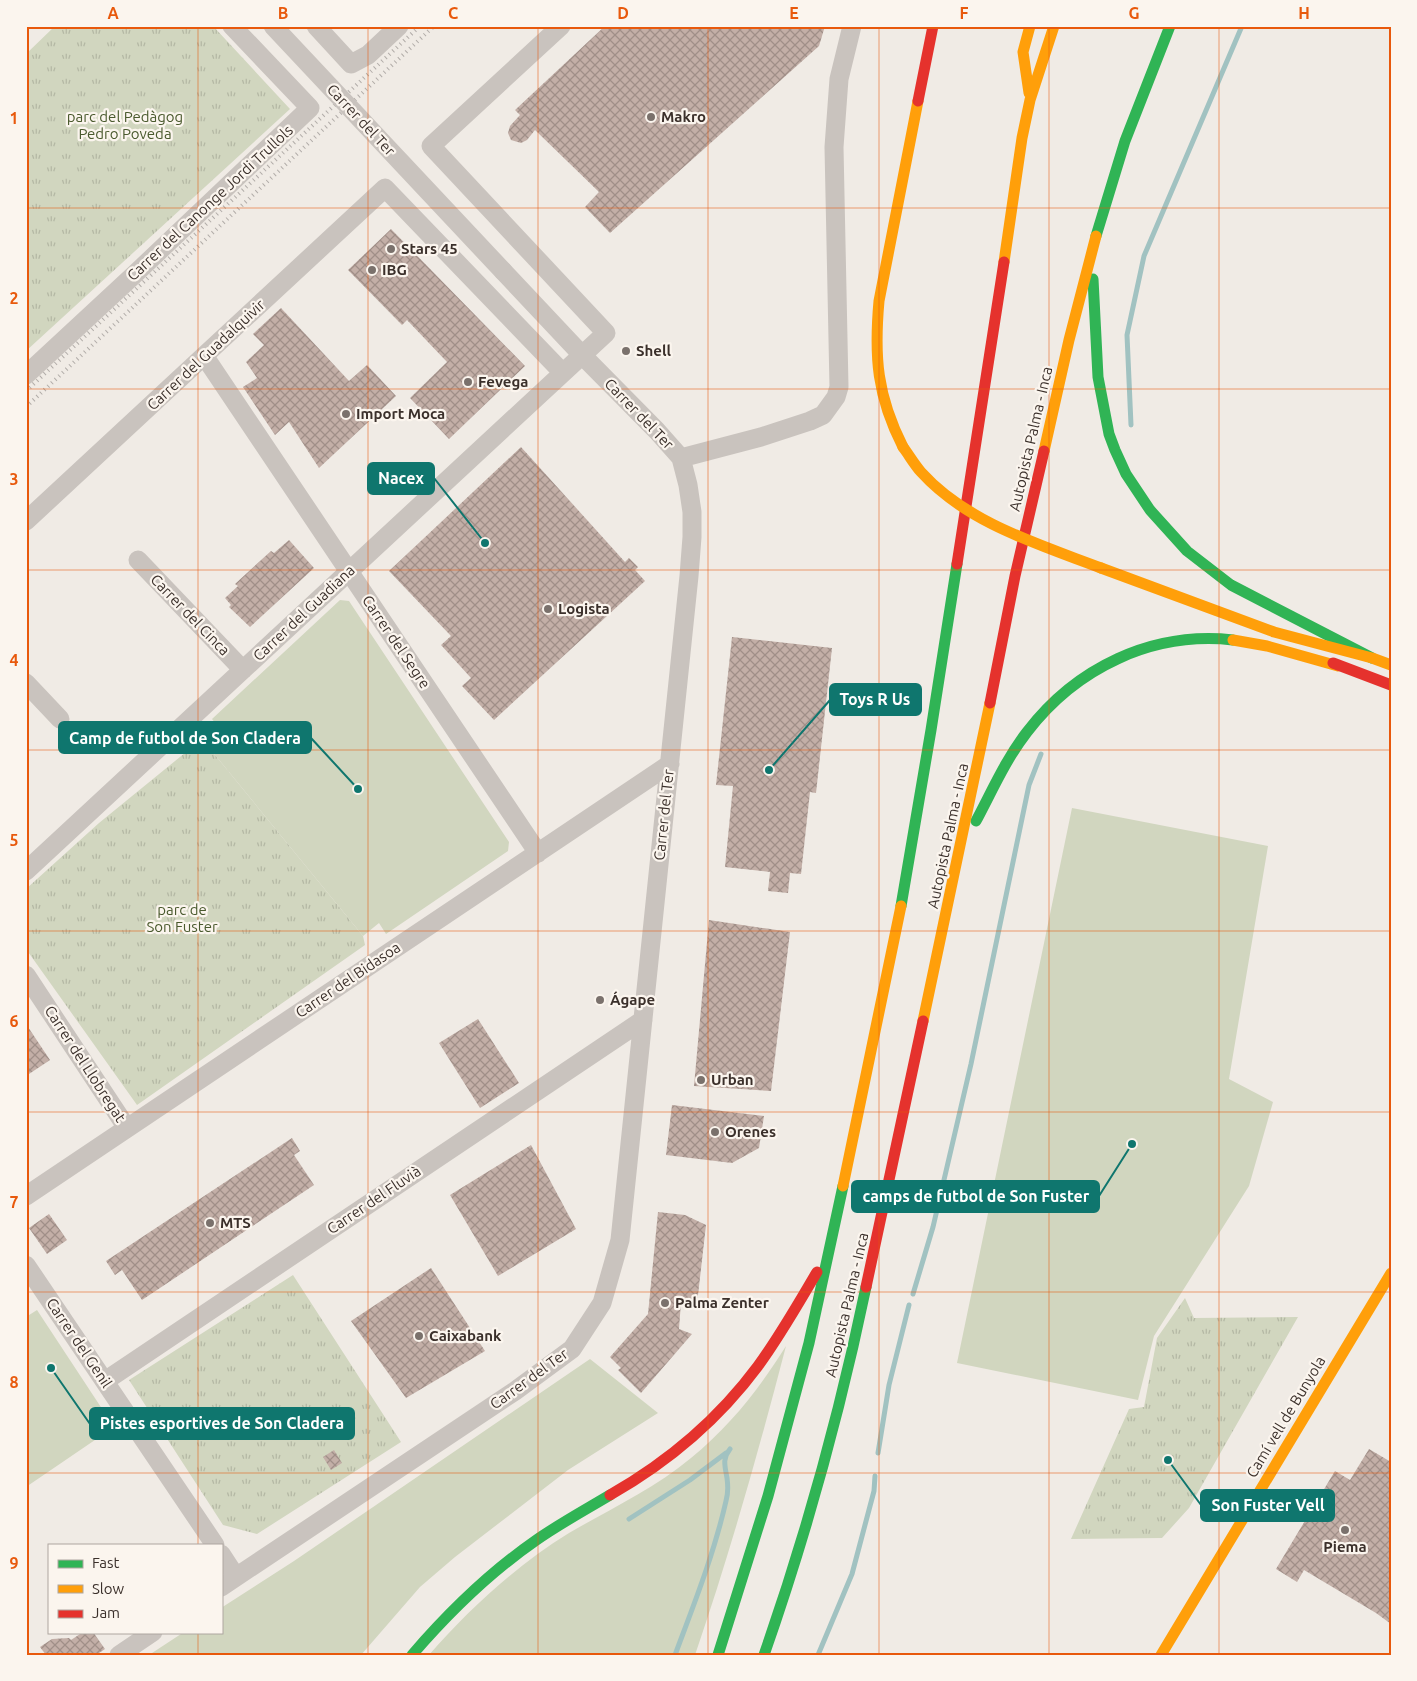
<svg xmlns="http://www.w3.org/2000/svg" width="1417" height="1681" font-family="Ubuntu,sans-serif">
<defs>
<pattern id="park-tufts" width="24" height="20" patternUnits="userSpaceOnUse" patternTransform="scale(1.25)"><rect width="24" height="20" fill="#d1d6bf"/><path d="M3 7l-1-3M5 7V3M7 7l1-3M15 17l-1-3M17 17v-4M19 17l1-3" fill="none" stroke="#b4b8a4"/></pattern>
<pattern id="building-cross-hatch" width="8" height="8" patternUnits="userSpaceOnUse" patternTransform="scale(1.25)"><rect width="8" height="8" fill="#c3afa7"/><path d="M0 0l8 8M0 8l8-8" fill="none" stroke="#a08f88"/></pattern>
</defs>
<rect width="100%" height="100%" fill="#f0ebe5"/>
<path fill="#d1d6bf" d="M340 600 349 601 509 842 508 851 386 934 379 923 363 936 202 739 216 724 212 719Z
M1072 808 1268 846 1229 1079 1273 1102 1249 1186 1154 1336 1138 1400 957 1363Z
M37 1310 114 1427 26 1487V1317Z
M786 1346C759 1450 730 1553 695 1655H429C469 1609 517 1565 569 1533 610 1509 654 1489 691 1458 731 1425 759 1389 786 1346Z
M590 1359 658 1413 568 1470 455 1557 420 1587 361 1655H149L184 1632H221V1608L294 1561Z"/>
<path fill="url(#park-tufts)" d="M55 26H213L290 109 26 351V54Z
M202 739 363 936 365 945 137 1105 26 949V889L99 823Z
M293 1275 401 1442 257 1534 223 1525 129 1380Z
M1185 1298 1194 1318 1298 1317 1189 1508 1162 1538 1071 1539 1129 1409 1144 1407 1157 1338Z"/>
<g fill="none" stroke-linecap="round" stroke-linejoin="round">
<path stroke="#a1c2c1" stroke-width="5" d="M1131 425 1127 335 1144 256 1242 26
M913 1294 933 1227 971 1064 1029 785 1041 754
M878 1453 889 1385 909 1305
M629 1519 690 1480 726 1453
M675 1655C694 1604 714 1554 726 1501 728 1494 728 1485 727 1478 725 1466 722 1459 730 1449
M818 1655 852 1574 874 1491 875 1476"/>
</g>
<path fill="url(#building-cross-hatch)" d="M605 26H825L819 46 610 233 585 207 599 192 535 130 527 140 521 143 511 140 508 133 510 126 520 115 515 110Z
M391 229 525 366 449 439 410 398 447 362 407 320 402 325 348 270Z
M281 308 349 381 367 365 396 396 319 468 289 422 275 435 243 387 257 378 246 362 264 345 253 334Z
M521 447 625 562 629 558 638 567 635 570 645 581 494 720 462 686 471 678 441 645 451 636 389 571Z
M289 540 314 568 250 627 229 607 231 605 225 598 238 586 235 584 271 551 274 553Z
M732 637 832 648 816 793 810 792 801 874 790 873 788 893 768 891 770 872 725 867 733 786 716 785Z
M709 920 790 932 771 1091 694 1086Z
M478 1019 519 1083 480 1108 439 1043Z
M26 1024 50 1060 26 1076Z
M672 1105 764 1116 759 1148 732 1163 666 1155Z
M292 1138 300 1151 294 1155 314 1185 142 1300 122 1270 115 1275 106 1261Z
M531 1145 576 1229 498 1276 450 1195Z
M658 1212 685 1215 706 1225 697 1304 681 1302 679 1329 692 1334 641 1393 618 1370 621 1368 610 1357 648 1314Z
M49 1214 67 1240 47 1254 29 1228Z
M431 1268 485 1351 406 1398 351 1321Z
M1369 1449 1391 1462V1624L1376 1613 1304 1570 1297 1582 1276 1569 1335 1471 1350 1480Z
M334 1450 342 1463 331 1470 323 1457Z
M83 1632H93L105 1649 96 1655H46L40 1647 52 1639 69 1638 71 1640Z"/>
<g fill="none" stroke-linecap="round" stroke-linejoin="round">
<path stroke="#c9c3be" stroke-width="19" d="M316 26 351 64 368 55 399 26
M205 357 538 853
M26 375 136 273 310 108 232 26
M681 458 761 437 810 421 823 415 836 397 839 387 834 147 839 79 852 26
M26 521 385 188 563 373
M138 560 243 670
M26 683 60 719
M26 871 606 333 431 146 561 26
M26 975 127 1128
M26 1196 670 764
M26 1265 215 1545
M105 1381 643 1020
M221 1554 236 1577
M221 1587 515 1391 572 1349 602 1303 620 1240 689 576 692 537V512L688 485 681 458 657 431 582 355 503 271
M119 1655 153 1632"/>
<path stroke="#30b455" stroke-width="11" d="M1096 236 1125 141 1170 26
M1093 279 1098 377 1109 434 1115 450 1126 474 1150 510 1187 551 1231 585 1372 658
M976 821C992 791 1006 759 1027 732 1076 668 1152 631 1233 640
M901 906 931 730 957 564
M412 1655C449 1612 489 1573 535 1541 559 1524 585 1510 610 1495
M718 1655 768 1496 809 1343 843 1186
M764 1655C806 1535 840 1412 866 1287"/>
<path stroke="#ff9f0a" stroke-width="11" d="M1029 93 1023 52 1030 26
M1004 262 1022 138 1030 100 1054 26
M903 447C877 396 874 357 879 301L918 101
M1044 451 1069 340 1096 236
M1101 568 1274 632 1372 658 1391 665
M1233 640 1267 646 1338 666
M923 1021 990 703
M843 1186 901 906
M1161 1655 1391 1273"/>
<path stroke="#e5322d" stroke-width="11" d="M918 101 933 26
M957 564 1004 262
M1333 663 1391 685
M990 703 1015 576 1044 451
M866 1287 923 1021
M610 1495C668 1462 718 1420 758 1366 780 1336 798 1304 817 1272"/>
<path stroke="#b1aca8" stroke-width="4" stroke-dasharray="1 4" stroke-linecap="butt" d="M26 391 420 26
M26 407 434 26"/>
<path stroke="#c9c3be" stroke-width="19" d="M273 26 503 271"/>
<path stroke="#ff9f0a" stroke-width="11" d="M903 447C909 455 914 464 921 472 967 523 1038 544 1101 568"/>
</g>
<path fill="none" stroke="#e8590c" stroke-width="1" stroke-opacity="0.55" d="M198 26V1545M368 26V1655M538 26V1655M708 26V1655M879 26V1655M1049 26V1655M1219 26V1655M26 208H1391M26 389H1391M26 570H1391M26 750H1391M26 931H1391M26 1112H1391M26 1292H1391M26 1473H1391M198 1632V1655"/>
<g fill="#7a716c" stroke="#fbf5ee" stroke-width="2">
<circle cx="651" cy="117" r="5"/>
<circle cx="391" cy="249" r="5"/>
<circle cx="372" cy="270" r="5"/>
<circle cx="626" cy="351" r="5"/>
<circle cx="468" cy="382" r="5"/>
<circle cx="346" cy="414" r="5"/>
<circle cx="548" cy="609" r="5"/>
<circle cx="600" cy="1000" r="5"/>
<circle cx="701" cy="1080" r="5"/>
<circle cx="715" cy="1132" r="5"/>
<circle cx="210" cy="1223" r="5"/>
<circle cx="665" cy="1303" r="5"/>
<circle cx="419" cy="1336" r="5"/>
<circle cx="1345" cy="1530" r="5"/>
</g>
<g text-anchor="middle" stroke-width="4.5" stroke-linejoin="round" paint-order="stroke">
<g font-size="15" fill="#4a5a2e" stroke="#fbf5ee">
<text x="125" y="122">parc del Pedàgog<tspan x="125" dy="17">Pedro Poveda</tspan></text>
<text x="182" y="915">parc de<tspan x="182" dy="17">Son Fuster</tspan></text>
</g>
<g font-size="15" font-weight="bold" fill="#3b302b" stroke="#fbf5ee" text-anchor="start">
<text x="661" y="122">Makro</text>
<text x="401" y="254">Stars 45</text>
<text x="382" y="275">IBG</text>
<text x="636" y="356">Shell</text>
<text x="478" y="387">Fevega</text>
<text x="356" y="419">Import Moca</text>
<text x="558" y="614">Logista</text>
<text x="610" y="1005">Ágape</text>
<text x="711" y="1085">Urban</text>
<text x="725" y="1137">Orenes</text>
<text x="220" y="1228">MTS</text>
<text x="675" y="1308">Palma Zenter</text>
<text x="429" y="1341">Caixabank</text>
<text x="1345" y="1552" text-anchor="middle">Piema</text>
</g>
<g font-size="15" fill="#3b302b" stroke="#fbf5ee">
<text transform="translate(361 120) rotate(47)" y="5">Carrer del Ter</text>
<text transform="translate(210 203) rotate(-43)" y="5">Carrer del Canonge Jordi Trullols</text>
<text transform="translate(206 355) rotate(-43)" y="5">Carrer del Guadalquivir</text>
<text transform="translate(639 414) rotate(46)" y="5">Carrer del Ter</text>
<text transform="translate(1031 439) rotate(-77)" y="5">Autopista Palma - Inca</text>
<text transform="translate(304 613) rotate(-43)" y="5">Carrer del Guadiana</text>
<text transform="translate(190 615) rotate(46)" y="5">Carrer del Cinca</text>
<text transform="translate(396 642) rotate(56)" y="5">Carrer del Segre</text>
<text transform="translate(664 815) rotate(-84)" y="5">Carrer del Ter</text>
<text transform="translate(948 836) rotate(-78)" y="5">Autopista Palma - Inca</text>
<text transform="translate(348 980) rotate(-34)" y="5">Carrer del Bidasoa</text>
<text transform="translate(85 1064) rotate(57)" y="5">Carrer del Llobregat</text>
<text transform="translate(374 1200) rotate(-34)" y="5">Carrer del Fluvià</text>
<text transform="translate(847 1305) rotate(-77)" y="5">Autopista Palma - Inca</text>
<text transform="translate(79 1343) rotate(56)" y="5">Carrer del Genil</text>
<text transform="translate(529 1379) rotate(-36)" y="5">Carrer del Ter</text>
<text transform="translate(1286 1417) rotate(-59)" y="5">Camí vell de Bunyola</text>
</g>
</g>
<path fill="none" stroke="#0f766e" stroke-width="2" d="M485 543L434 478M769 770L830 700M358 789L311 738M1132 1144L1099 1196M51 1368L90 1424M1168 1460L1201 1505"/>
<g fill="#0f766e" stroke="#fbf5ee" stroke-width="2">
<circle cx="485" cy="543" r="5"/>
<circle cx="769" cy="770" r="5"/>
<circle cx="358" cy="789" r="5"/>
<circle cx="1132" cy="1144" r="5"/>
<circle cx="51" cy="1368" r="5"/>
<circle cx="1168" cy="1460" r="5"/>
</g>
<g fill="#0f766e" stroke="#0f766e" stroke-width="2">
<rect x="368" y="463" width="66" height="31" rx="5"/>
<rect x="830" y="684" width="91" height="31" rx="5"/>
<rect x="59" y="722" width="252" height="31" rx="5"/>
<rect x="852" y="1181" width="247" height="31" rx="5"/>
<rect x="90" y="1408" width="264" height="31" rx="5"/>
<rect x="1201" y="1490" width="133" height="31" rx="5"/>
</g>
<g font-size="16" text-anchor="middle" font-weight="bold" fill="#fff">
<text x="401" y="484">Nacex</text>
<text x="875" y="705">Toys R Us</text>
<text x="185" y="744">Camp de futbol de Son Cladera</text>
<text x="976" y="1202">camps de futbol de Son Fuster</text>
<text x="222" y="1429">Pistes esportives de Son Cladera</text>
<text x="1268" y="1511">Son Fuster Vell</text>
</g>
<rect width="1417" height="1681" fill="none" stroke="#fbf5ee" stroke-width="55"/>
<rect x="48" y="1544" width="175" height="90" fill="#fbf5ee" stroke="#aea6a0"/>
<rect x="58" y="1560" width="25" height="8" fill="#30b455" stroke="#aea6a0"/>
<text x="92" y="1568" font-size="15" fill="#3b302b">Fast</text>
<rect x="58" y="1585" width="25" height="8" fill="#ff9f0a" stroke="#aea6a0"/>
<text x="92" y="1594" font-size="15" fill="#3b302b">Slow</text>
<rect x="58" y="1610" width="25" height="8" fill="#e5322d" stroke="#aea6a0"/>
<text x="92" y="1618" font-size="15" fill="#3b302b">Jam</text>
<rect x="28" y="28" width="1362" height="1626" fill="none" stroke="#e8590c" stroke-width="2"/>
<g font-size="16" text-anchor="middle" font-weight="bold" fill="#e8590c">
<text x="113" y="19">A</text>
<text x="283" y="19">B</text>
<text x="453" y="19">C</text>
<text x="623" y="19">D</text>
<text x="794" y="19">E</text>
<text x="964" y="19">F</text>
<text x="1134" y="19">G</text>
<text x="1304" y="19">H</text>
<text x="14" y="124">1</text>
<text x="14" y="304">2</text>
<text x="14" y="485">3</text>
<text x="14" y="666">4</text>
<text x="14" y="846">5</text>
<text x="14" y="1027">6</text>
<text x="14" y="1208">7</text>
<text x="14" y="1388">8</text>
<text x="14" y="1569">9</text>
</g>
</svg>
